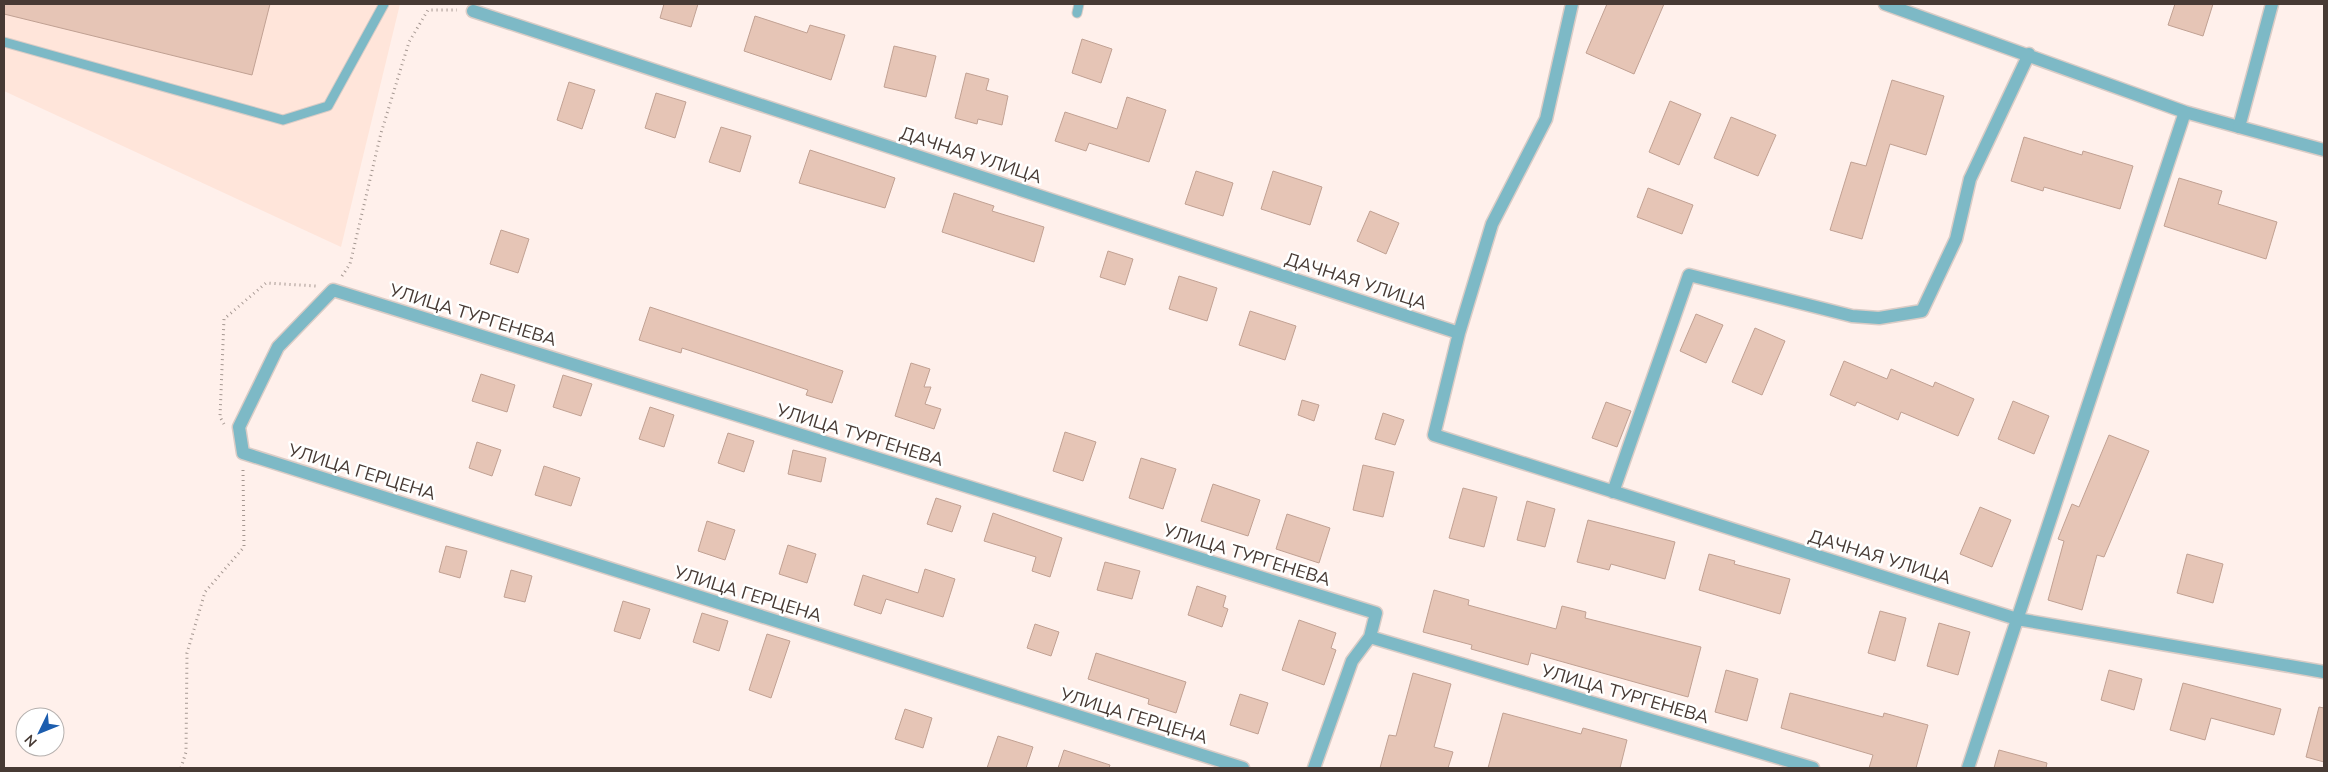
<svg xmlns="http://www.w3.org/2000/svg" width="2328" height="772" font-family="'Nunito Sans',sans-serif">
<rect width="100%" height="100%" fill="#fff0eb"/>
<path fill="#ffe5da" d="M4 4H400L341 247 4 91Z"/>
<path fill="#e6c5b6" stroke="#c1a193" d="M4 4H270L252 75 4 14Z
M664 4H698L691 27 660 18Z
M1607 4H1664L1634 74 1586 53Z
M2175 4H2213L2203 36 2168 25Z
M755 16 807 33 810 25 845 35 831 80 744 51Z
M1082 39 1112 49 1101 83 1072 73Z
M894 46 936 56 926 97 884 87Z
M966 73 989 79 986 90 1008 96 1002 125 978 119 977 124 955 118Z
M1892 80 1944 96 1926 155 1890 144 1862 239 1830 230 1851 162 1866 166Z
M569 82 595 90 582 129 557 120Z
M656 93 686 102 675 138 645 128Z
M1127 97 1166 110 1149 162 1089 143 1086 151 1055 141 1065 112 1117 129Z
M1670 101 1701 114 1679 165 1649 152Z
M1731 117 1776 135 1758 176 1714 158Z
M721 127 751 136 740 172 709 162Z
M2024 137 2082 155 2083 151 2133 166 2120 209 2044 187 2043 191 2011 181Z
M810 150 895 178 885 208 799 183Z
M1196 171 1233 183 1223 216 1185 204Z
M1273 171 1322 187 1310 225 1261 209Z
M2179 178 2222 191 2218 204 2277 222 2266 259 2164 226Z
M1648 188 1693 205 1682 234 1637 217Z
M954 193 994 206 992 211 1044 227 1034 262 942 232Z
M1370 211 1399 223 1386 254 1357 241Z
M501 230 529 239 518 273 490 264Z
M1108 251 1133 259 1125 285 1100 277Z
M1179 276 1217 288 1207 321 1169 309Z
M650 307 843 371 832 403 806 395 808 390 755 372 682 348 681 353 639 340Z
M1250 311 1296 326 1285 360 1239 345Z
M1696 314 1723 325 1706 363 1680 351Z
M1755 328 1785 341 1762 395 1732 382Z
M1844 361 1887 379 1891 369 1933 387 1935 382 1974 399 1958 436 1901 412 1898 420 1857 402 1855 406 1830 395Z
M911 363 930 369 924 387H931L925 404 941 409 934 429 895 416Z
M481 374 515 385 507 412 472 401Z
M563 375 592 384 581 416 553 407Z
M1302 400 1319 405 1314 421 1298 415Z
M2013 401 2049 416 2034 454 1998 439Z
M1606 402 1631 411 1617 447 1592 438Z
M650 407 674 415 664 447 639 439Z
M1383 413 1404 420 1395 445 1375 439Z
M1065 432 1096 442 1083 481 1053 471Z
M728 433 754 441 744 472 718 463Z
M2109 435 2149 451 2104 557 2097 555 2082 610 2048 600 2064 541 2058 539 2072 504 2079 507Z
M477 442 501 450 492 476 469 468Z
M793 450 826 458 821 482 788 474Z
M1141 458 1176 469 1163 509 1129 498Z
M1363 465 1394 472 1383 517 1353 510Z
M544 466 580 478 571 506 535 495Z
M1213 484 1260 500 1248 536 1201 521Z
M1463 488 1497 497 1484 547 1449 538Z
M936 498 961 506 952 532 927 524Z
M1527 501 1555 509 1545 547 1517 540Z
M1980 507 2011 520 1992 567 1960 554Z
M993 513 1062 538 1050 577 1032 571 1036 557 984 541Z
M1287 514 1330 528 1319 563 1276 549Z
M1588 520 1675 542 1665 579 1611 564 1609 570 1577 562Z
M707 521 735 530 725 560 698 551Z
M788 545 816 554 807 583 779 574Z
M446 546 467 551 460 578 439 572Z
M1709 554 1735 561 1734 564 1790 579 1780 614 1699 590Z
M2187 554 2223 564 2213 603 2177 593Z
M1105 562 1140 571 1132 599 1097 590Z
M925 569 955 579 943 617 886 599 881 614 854 605 863 575 918 593Z
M511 570 532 576 525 602 504 597Z
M1197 586 1226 596 1223 607 1228 609 1222 627 1188 615Z
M1434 590 1469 600 1468 605 1556 629 1562 606 1586 612 1585 618 1701 647 1688 697 1531 653 1528 665 1471 649 1472 645 1423 632Z
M623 601 650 609 640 639 614 631Z
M1880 611 1906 618 1895 661 1868 653Z
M702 613 728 621 719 651 693 642Z
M1299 620 1336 633 1331 648 1336 650 1324 685 1282 670Z
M1939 623 1970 632 1958 675 1927 666Z
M1035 624 1059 632 1051 656 1027 648Z
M767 634 790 641 771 698 749 690Z
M1096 653 1186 682 1176 713 1148 704 1149 699 1088 679Z
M1726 670 1758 679 1747 721 1715 712Z
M2109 670 2142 679 2134 710 2101 700Z
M1413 673 1451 684 1434 747 1453 752 1448 768H1380L1389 735 1396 736Z
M2183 683 2281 709 2274 735 2211 718 2205 740 2170 730Z
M1790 693 1883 717 1884 713 1928 725 1916 768H1869L1873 755 1781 728Z
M1240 694 1268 703 1258 734 1230 725Z
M2319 707 2324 708V762L2306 757Z
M905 709 932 718 923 748 895 739Z
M1503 713 1581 734 1583 728 1627 740 1620 768H1488Z
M998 736 1033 747 1026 768H987Z
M1064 750 1110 765 1109 768H1058Z
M1999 750 2047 763 2046 768H1994Z"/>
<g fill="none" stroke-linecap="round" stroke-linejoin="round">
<g stroke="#daccc6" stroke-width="11">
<path id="service" d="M1077 13 1079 4
M4 42 283 120 328 106 384 4"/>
</g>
<g stroke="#daccc6" stroke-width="15">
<path id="minor" d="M1572 4 1546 119 1492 224 1459 333 1434 435 2017 619 2324 672
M1885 4 2185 112 2239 127
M473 11 1459 333
M1613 492 1689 275 1852 316 1879 318 1922 311 1956 239 1970 179 2029 54
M1370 637 1813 768
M1243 768 243 453 239 427 278 347 333 290 1376 613 1370 637 1352 661 1314 768
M1968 768 2185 112"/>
</g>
<g stroke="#daccc6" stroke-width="15">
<path id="tertiary" d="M2272 4 2239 127 2324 150"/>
</g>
<path stroke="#a59791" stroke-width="3" stroke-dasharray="1 4" stroke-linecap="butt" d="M342 276 350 264 381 133 409 42 428 10H457
M224 424 220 417 224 319 266 283 316 286
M181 768 186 752 187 653 205 592 244 547 243 470"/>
<use href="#service" stroke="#7db9c6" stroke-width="9"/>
<use href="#minor" stroke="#7db9c6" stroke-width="12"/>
<use href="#tertiary" stroke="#7db9c6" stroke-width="12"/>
</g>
<g text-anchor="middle" stroke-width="5" stroke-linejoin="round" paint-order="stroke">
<g font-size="18" fill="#473a34" stroke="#fff">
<text transform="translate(971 155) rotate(18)" y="6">ДАЧНАЯ УЛИЦА</text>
<text transform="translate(1356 281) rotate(18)" y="6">ДАЧНАЯ УЛИЦА</text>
<text transform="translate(473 315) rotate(17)" y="6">УЛИЦА ТУРГЕНЕВА</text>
<text transform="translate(860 435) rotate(17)" y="6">УЛИЦА ТУРГЕНЕВА</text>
<text transform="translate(362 472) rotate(17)" y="6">УЛИЦА ГЕРЦЕНА</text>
<text transform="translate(1247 555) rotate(17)" y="6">УЛИЦА ТУРГЕНЕВА</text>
<text transform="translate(1880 557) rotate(17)" y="6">ДАЧНАЯ УЛИЦА</text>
<text transform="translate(748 594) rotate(17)" y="6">УЛИЦА ГЕРЦЕНА</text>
<text transform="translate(1625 694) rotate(16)" y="6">УЛИЦА ТУРГЕНЕВА</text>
<text transform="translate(1134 716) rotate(17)" y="6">УЛИЦА ГЕРЦЕНА</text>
</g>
</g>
<rect width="2328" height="772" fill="none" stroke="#473a34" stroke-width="10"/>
<g transform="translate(40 732) rotate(227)"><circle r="24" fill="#ffffff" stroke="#b5b0ae"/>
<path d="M0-4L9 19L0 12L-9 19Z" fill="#1c5dae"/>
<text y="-8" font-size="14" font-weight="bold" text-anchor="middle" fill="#473a34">N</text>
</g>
</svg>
